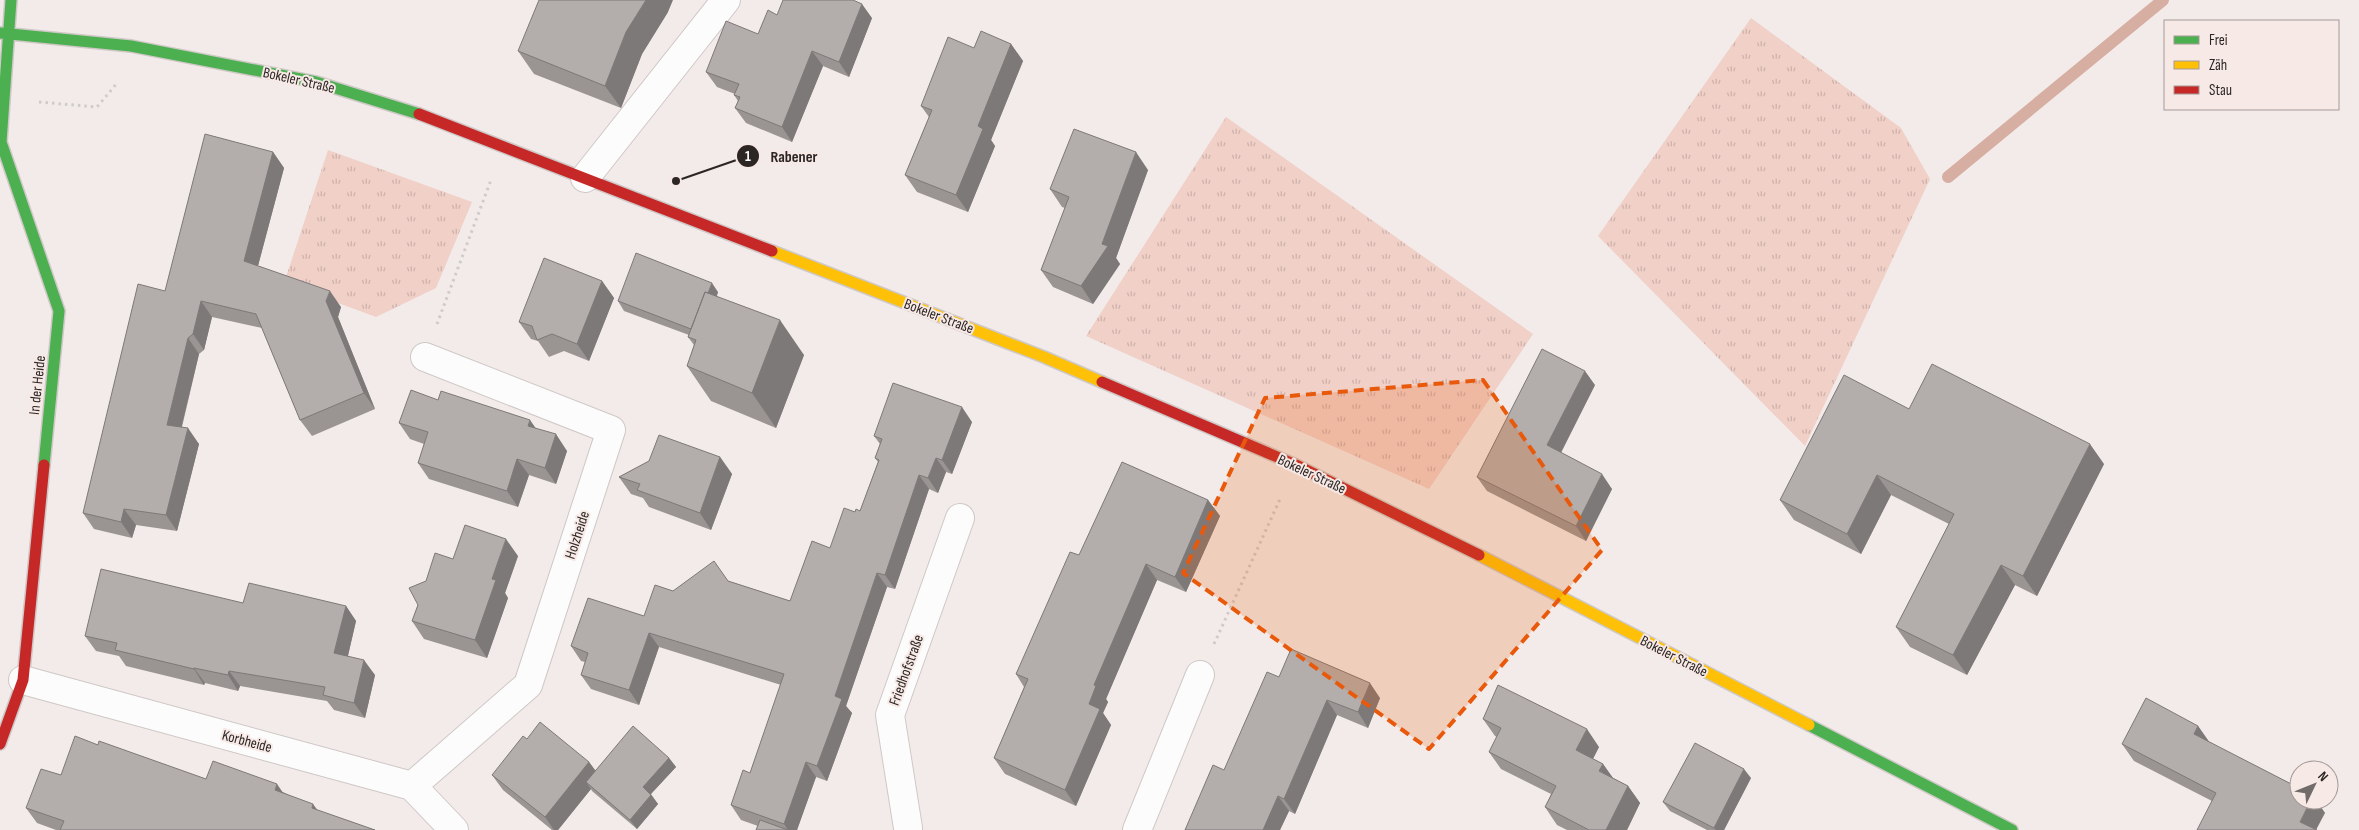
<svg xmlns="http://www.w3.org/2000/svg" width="2359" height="830" font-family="'Sofia Sans Condensed',sans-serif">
<defs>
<pattern id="grass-tufts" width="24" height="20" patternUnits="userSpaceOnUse" patternTransform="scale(1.25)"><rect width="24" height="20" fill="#f0d0c7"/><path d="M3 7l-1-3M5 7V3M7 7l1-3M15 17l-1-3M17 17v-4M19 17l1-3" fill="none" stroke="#ceb2ab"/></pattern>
</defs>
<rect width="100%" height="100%" fill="#f3ebe9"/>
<path fill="url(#grass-tufts)" d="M1751 18 1901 128 1930 179 1805 446 1598 236Z
M1226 117 1533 334 1429 489 1086 336Z
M328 150 472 202 436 288 376 317 284 283Z"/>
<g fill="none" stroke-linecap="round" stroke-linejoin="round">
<path stroke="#d6aea2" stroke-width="12" d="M1948 177 2163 0"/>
<g stroke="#cec8c6" stroke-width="30">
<path id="street" d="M585 178 726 0
M23 680 412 786 454 830
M412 786 528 685 611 430 425 357
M908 828 890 715 960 518
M1137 830 1200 675"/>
</g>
<g stroke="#cec8c6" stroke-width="14">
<path id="fast" d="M11 0 1 142 59 311 44 465
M0 33 131 46 316 82 419 114
M1809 725 2012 830"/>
</g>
<g stroke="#cec8c6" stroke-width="14">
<path id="slow" d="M772 251 1044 357 1102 382
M1479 555 1809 725"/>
</g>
<g stroke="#cec8c6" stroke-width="14">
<path id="jam" d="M419 114 772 251
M1102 382 1296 465 1479 555
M0 744 23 680 44 465"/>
</g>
<path stroke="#cecbca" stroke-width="3" stroke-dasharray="2.5 4" stroke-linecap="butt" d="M39 102 97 107 118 82
M437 324 491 180
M1214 644 1281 497"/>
<use href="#street" stroke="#fdfcfc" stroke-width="28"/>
<use href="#fast" stroke="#4caf50" stroke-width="11"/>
<use href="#slow" stroke="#ffc107" stroke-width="11"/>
<use href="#jam" stroke="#c62828" stroke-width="11"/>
</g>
<path fill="#9a9593" d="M668 12 642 54 621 108 534 74 518 51Z
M777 15 872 18 849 77 823 66 792 142 746 123 735 108 738 101 734 95 735 94 717 87 706 72 758 34Z
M1011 44 1023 61 991 140 995 146 968 212 917 192 905 175 929 117 921 106 974 48Z
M273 152 284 168 258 266 341 307 338 317 375 409 312 436 300 420 262 328 212 317 204 350 199 354 182 427 199 444 177 531 136 525 132 538 94 529 83 513 165 291Z
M1148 170 1116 258 1120 264 1093 304 1053 287 1041 270 1065 208 1062 207 1050 189Z
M602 281 614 298 589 361 564 351 549 357 538 341 531 339 519 322Z
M718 292 717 296 804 355 776 428 711 401 687 366 694 345 688 337 689 335 624 311 618 301Z
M1595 385 1561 453 1612 489 1586 541 1487 491 1477 477Z
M438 400 536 429 567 451 556 484 529 475 518 507 429 479 418 463 424 444 410 439 399 423Z
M1909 409 2104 464 2037 596 2015 585 1967 675 1910 647 1896 627 1949 524 1891 495 1861 554 1794 520 1780 500Z
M972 422 952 474 946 472 938 493 929 489 895 589 887 587 846 706 852 713 827 781 816 777 797 830H756L758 826 741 820 731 805 750 773 781 685 659 647 639 705 591 689 581 675 585 662 581 661 571 646 644 616 673 591 728 581 790 601 830 548 855 512 860 511 878 462 875 458 880 444 874 436Z
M720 457 732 474 711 530 649 507 643 498 631 494 619 477 649 461Z
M1208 500 1220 516 1186 592 1157 580 1106 699 1108 702 1103 713 1111 725 1076 806 1005 774 994 758 1024 687 1016 674 1079 555Z
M518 556 505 593 508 598 487 658 424 639 412 621 426 581 453 559Z
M346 606 356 621 348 656 375 675 365 718 334 710 327 701 240 686 238 691 205 683 204 685 126 666 119 656 96 651 85 636Z
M1279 677 1380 698 1368 728 1337 715 1295 814 1289 811 1280 830H1185L1224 770Z
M1483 719 1599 747 1593 759 1603 764 1613 778 1628 786 1640 803 1627 830H1567L1557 825 1545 807 1551 794 1501 769 1489 752 1497 737 1495 736Z
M2198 726 2209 742 2299 800H2316L2325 813 2212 801 2134 761 2122 744Z
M527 739 589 762 595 770 669 758 676 767 651 794 658 804 637 829 592 791 591 789 558 830H552L503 790 492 775Z
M98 745 206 779 283 792 317 810 375 830H56L37 823 26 808 61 775Z
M1751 778 1724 830H1707L1670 811 1663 802Z"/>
<path fill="#7d7978" d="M646 0H673L668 12 642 54 621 108 605 86 626 32Z
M862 4 872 18 849 77 839 62Z
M1011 44 1023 61 991 140 995 146 968 212 956 195 978 126Z
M812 51 823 66 792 142 782 127Z
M273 152 284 168 255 277 244 261Z
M1136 152 1148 170 1116 258 1120 264 1093 304 1081 286 1102 244Z
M602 281 614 298 589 361 577 344Z
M712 283 718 292 700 339 694 330Z
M330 291 341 307 338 317 375 409 364 393 326 301Z
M201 301 212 317 204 350 193 334Z
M780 320 804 355 776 428 752 393Z
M188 338 199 354 178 441 167 425Z
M1585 371 1595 385 1557 460 1547 445Z
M962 407 972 422 952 474 942 460Z
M530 420 542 437 528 426Z
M188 428 199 444 177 531 166 515Z
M556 434 567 451 556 484 545 468Z
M2090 444 2104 464 2037 596 2023 576Z
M720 457 732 474 711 530 700 513Z
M936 458 946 472 938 493 928 478Z
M517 459 529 475 518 507 507 491Z
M1602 474 1612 489 1586 541 1576 526Z
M919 475 929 489 895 589 885 575Z
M1877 475 1891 495 1861 554 1847 534Z
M1208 500 1220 516 1186 592 1175 577Z
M124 509 136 525 132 538 121 522Z
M506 539 518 556 505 593 508 598 487 658 475 640 492 579Z
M1146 564 1157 580 1106 699 1108 702 1103 713 1111 725 1076 806 1065 790 1094 685Z
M2001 565 2015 585 1967 675 1953 655Z
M877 573 887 587 846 706 852 713 827 781 817 766 835 696Z
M346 606 356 621 345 668 334 653Z
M649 633 659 647 639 705 629 690Z
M364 660 375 675 365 718 354 703Z
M194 668 205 683 204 685 194 669Z
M229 671 240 686 238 691 228 675Z
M1370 683 1380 698 1368 728 1358 712Z
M1327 700 1337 715 1295 814 1284 799Z
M2198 726 2210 743 2194 734Z
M1587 729 1599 747 1588 768 1576 750Z
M669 758 676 767 649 796 643 787Z
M589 762 600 777 586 782 591 789 558 830H554L545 817Z
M806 762 816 777 797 830H788L784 824Z
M1603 764 1615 781 1599 771Z
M1744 769 1751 778 1724 830H1716L1714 828Z
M277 784 288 800 275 790Z
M1628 786 1640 803 1627 830H1606Z
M651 795 658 804 637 829 630 820Z
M1278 796 1289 811 1280 830H1263Z
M2311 800H2316L2325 813 2316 830 2300 822Z
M313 804 324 819 312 808Z"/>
<path fill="#b3adab" stroke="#7d7978" d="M539 0H646L626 32 605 86 518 51Z
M783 0H853L862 4 839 62 812 51 782 127 735 108 740 97 734 95 739 84 706 72 726 21 758 34 768 10 777 15Z
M981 31 1011 44 978 126 983 129 956 195 905 175 932 110 921 106 948 37 974 48Z
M1074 129 1136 152 1102 244 1108 246 1081 286 1041 270 1069 197 1050 189Z
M205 134 273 152 244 261 330 291 326 301 364 393 300 420 256 314 201 301 193 334 188 338 167 425 188 428 166 515 124 509 121 522 83 513 138 284 165 291Z
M636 253 712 283 708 293 705 292 691 329 618 301Z
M544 258 602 281 577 344 552 334 537 340 532 326 519 322Z
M705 292 780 320 752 393 687 366 696 340 688 337Z
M1542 349 1585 371 1547 445 1602 474 1576 526 1477 477Z
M1932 364 2090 444 2023 576 2001 565 1953 655 1896 627 1954 514 1877 475 1847 534 1780 500 1844 375 1909 409Z
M893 383 962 407 942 460 936 458 928 478 919 475 885 575 877 573 835 696 842 699 817 766 806 762 784 824 731 805 743 770 750 773 784 674 649 633 629 690 581 675 588 653 571 646 588 598 644 616 655 585 673 591 714 561 728 581 790 601 812 541 830 548 844 508 855 512 856 509 860 511 879 460 875 458 882 439 874 436Z
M411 390 438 400 441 391 530 420 528 426 556 434 545 468 517 459 507 491 418 463 428 432 399 423Z
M659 435 720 457 700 513 637 490 640 484 619 477 649 461Z
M1122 462 1208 500 1175 577 1146 564 1094 685 1096 686 1089 704 1100 709 1065 790 994 758 1028 679 1016 674 1070 552 1079 555Z
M465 525 506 539 492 579 496 580 475 640 412 621 418 605 409 588 426 581 435 553 453 559Z
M101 569 243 603 249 583 346 606 334 653 364 660 354 703 323 695 325 687 229 671 228 675 194 668V669L115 650 117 643 85 636Z
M1291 649 1370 683 1358 712 1327 700 1284 799 1278 796 1263 830H1185L1213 765 1224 770 1267 672 1279 677Z
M1498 685 1587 729 1576 750 1603 764 1599 771 1628 786 1606 830H1589L1545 807 1556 786 1489 752 1501 728 1483 719Z
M2146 698 2198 726 2194 734 2299 788V800H2311L2300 822 2317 830H2197L2216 793 2122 744Z
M540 722 589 762 545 817 492 775 523 736 527 739Z
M633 726 669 758 643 787 651 795 630 820 586 782Z
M75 736 98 745 99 741 206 779 213 761 277 784 275 790 313 804 312 808 375 830H60L64 821 26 808 41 769 61 775Z
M1695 743 1744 769 1714 828 1663 802Z
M760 820 788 830H756Z"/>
<path fill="#e8590c" fill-opacity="0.2" stroke="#e8590c" stroke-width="4" stroke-dasharray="10 6" stroke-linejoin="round" d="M1483 380 1602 550 1429 749 1183 573 1265 398Z"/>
<g text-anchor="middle" stroke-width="4" stroke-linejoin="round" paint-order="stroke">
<g font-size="15" fill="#2b2624" stroke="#f7e9e5">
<text transform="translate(299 80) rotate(13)" y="5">Bokeler Straße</text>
<text transform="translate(939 316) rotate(21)" y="5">Bokeler Straße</text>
<text transform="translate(37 385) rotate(-84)" y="5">In der Heide</text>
<text transform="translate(1312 474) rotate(25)" y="5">Bokeler Straße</text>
<text transform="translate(577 535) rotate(-72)" y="5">Holzheide</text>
<text transform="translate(1674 656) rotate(27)" y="5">Bokeler Straße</text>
<text transform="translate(906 670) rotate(-70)" y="5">Friedhofstraße</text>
<text transform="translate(247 741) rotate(15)" y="5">Korbheide</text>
</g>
</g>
<path fill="none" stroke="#2b2624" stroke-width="2" d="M676 181L748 156"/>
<g fill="#2b2624" stroke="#f7e9e5" stroke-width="2">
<circle cx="676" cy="181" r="5"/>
<circle cx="748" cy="156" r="12"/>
</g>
<g font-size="15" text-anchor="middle" font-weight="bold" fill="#fff">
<text x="748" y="161">1</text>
</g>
<g font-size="16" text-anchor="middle" font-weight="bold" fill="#2b2624" stroke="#f7e9e5" stroke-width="4" stroke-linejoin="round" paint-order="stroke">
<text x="794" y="162">Rabener</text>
</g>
<rect x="2164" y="20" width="175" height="90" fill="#f7e9e5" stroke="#a59b98"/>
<rect x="2174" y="36" width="25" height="8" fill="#4caf50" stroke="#a59b98"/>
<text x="2209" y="45" font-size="15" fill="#2b2624">Frei</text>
<rect x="2174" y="61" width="25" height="8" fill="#ffc107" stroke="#a59b98"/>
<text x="2209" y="70" font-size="15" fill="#2b2624">Zäh</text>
<rect x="2174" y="86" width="25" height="8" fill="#c62828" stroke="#a59b98"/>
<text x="2209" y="95" font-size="15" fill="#2b2624">Stau</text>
<g transform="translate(2314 785) rotate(47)"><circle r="24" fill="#f7e9e5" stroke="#a59b98"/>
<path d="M0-4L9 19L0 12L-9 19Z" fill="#716b69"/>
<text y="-8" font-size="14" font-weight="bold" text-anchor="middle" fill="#2b2624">N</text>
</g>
</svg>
